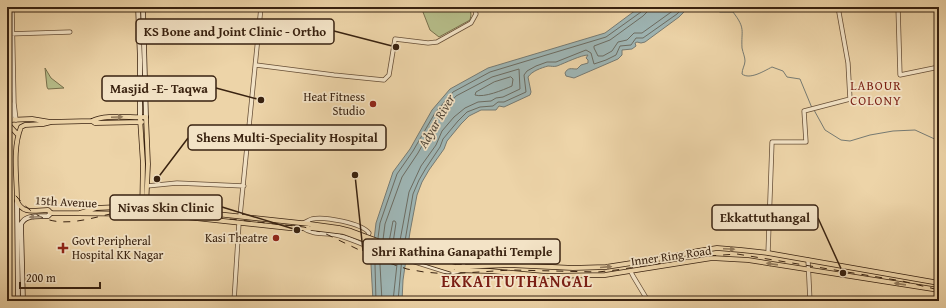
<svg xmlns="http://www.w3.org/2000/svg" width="946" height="308" font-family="'Gentium Book Plus',serif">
<rect width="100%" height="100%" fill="#edd4a8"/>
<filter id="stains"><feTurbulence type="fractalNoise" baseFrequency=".005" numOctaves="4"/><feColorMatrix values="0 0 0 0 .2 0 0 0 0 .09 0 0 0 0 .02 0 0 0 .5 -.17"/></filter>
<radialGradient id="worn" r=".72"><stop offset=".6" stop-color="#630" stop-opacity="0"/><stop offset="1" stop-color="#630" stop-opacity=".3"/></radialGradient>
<path fill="#b6bd89" stroke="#78704c" d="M421 7H470L471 15 470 20 439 37 430 30Z
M45 68 51 78 64 88 48 89 47 87Z"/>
<path fill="#9eb5b4" stroke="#767a72" d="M640 7H689L679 17 645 42 641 43 637 42 635 43 636 46 632 49 622 50V55L618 59 574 78 566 76 565 73C568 67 571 69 577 69L581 65 588 63V60L586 58 588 55C581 55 565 63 557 66 554 67 551 66 548 66 541 68 532 71 528 77L531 92 530 95 504 107 499 106 496 110H481L469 116 461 124 447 141 444 149 429 170 422 182 417 195 410 232 403 280 402 301H373L371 265 376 223 393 172 410 149 432 110 450 89 488 68 605 33Z"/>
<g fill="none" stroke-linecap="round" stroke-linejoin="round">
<path stroke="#6c6c62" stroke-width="1" d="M647 7V12L643 16 610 40 594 46V48L598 56H603L612 51 618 42 627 40 634 33H642L674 10 676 7
M511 77 513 79 512 86C503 90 484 98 475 95L476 92 494 82Z
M378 238 380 223 397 174 413 151 435 113 453 92 490 72 606 37 641 12 642 7
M383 240 385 224 402 177 418 153 439 115 456 96 492 77 519 69 520 89 503 97 496 98 491 101 478 102 465 108 454 117 442 131 436 145 421 166 409 192 399 246
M389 242 393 221H395L396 223 393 243
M404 247 413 194 419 180 426 168 440 147 443 139 458 121 467 112 480 107 493 106 498 102H504L526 92 524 75 527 71 536 66 547 62H556L586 50 591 53 594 64 606 60 616 55 620 46 631 45 636 38H643L677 14 684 7
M376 301 375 265 377 247
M382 301 380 265 382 249
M393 301 398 255
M398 301 402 257"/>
<path stroke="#767a72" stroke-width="1" d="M710 7 720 12H733C746 29 741 30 742 48 743 53 745 57 745 61 745 65 742 69 742 74 750 80 764 71 772 67L783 71 787 77 800 79 812 108
M814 110 825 130 841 140 850 141 870 135 893 131 915 130 939 141"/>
<g stroke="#664e36" stroke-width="5">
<path id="tertiary" d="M12 7 14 103 16 120
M898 7 900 75 939 67
M7 34 70 32
M256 65 334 75 384 80 389 75 395 39 428 43 437 42 471 23 476 14 474 7
M12 120V108L13 104
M147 186 177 183 244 186
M240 216 261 7
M303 223C306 222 309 220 312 219 323 216 362 223 369 233L364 244H362C355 241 348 238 340 236 328 232 314 236 303 228
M768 253 772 142H806L804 111 850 99 848 63 838 7
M808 260 810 301
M459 271 450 273 412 261V253L416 249 444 258 464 262 463 267
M631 272 633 276 648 301
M234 301 239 223"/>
</g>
<g stroke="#392210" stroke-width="5.5">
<path id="secondary" d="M138 7 140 60V118
M143 7 146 117
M17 201 18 301
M23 301 21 224C26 214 38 217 48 216L51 213"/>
</g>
<g stroke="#392210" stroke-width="5.5">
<path id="primary" d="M140 118 143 164 142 214
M7 120 32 119 50 122
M92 121 95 123 142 122
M7 125H9L18 135
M146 207 148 164 146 117C131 118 105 114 92 121L51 122 43 124 25 125 21 127C12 149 17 177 17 201 23 215 35 210 48 210L51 213 158 214 289 228H311
M80 213 96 208 142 206 310 224
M455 267 510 265 573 268 606 267 670 257 698 251 717 248 741 250 768 253 939 283
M452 270 490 271 546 276 605 275 712 258 748 260 939 290"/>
</g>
<use href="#tertiary" stroke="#f3e3c6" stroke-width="3.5"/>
<use href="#secondary" stroke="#f3e3c6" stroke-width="4"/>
<use href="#primary" stroke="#edd4a8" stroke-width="4"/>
<path stroke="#392210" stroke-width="1" stroke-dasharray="7 7" stroke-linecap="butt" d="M7 185C14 193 21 203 30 210 56 231 86 219 115 213 125 211 135 210 146 210L304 227 324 233 380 260 407 269 424 272 447 274 511 270 598 272 616 270 709 256 737 254 902 281 939 290"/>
<g stroke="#392210" stroke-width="5.5" stroke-linecap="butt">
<path id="primary-bridge" d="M310 224 339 228 351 231 426 259 455 267
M311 228 344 232 423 261 452 270"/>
</g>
<use href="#primary-bridge" stroke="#edd4a8" stroke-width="4"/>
</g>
<defs><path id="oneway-solid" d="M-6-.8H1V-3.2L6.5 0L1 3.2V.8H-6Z"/></defs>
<g fill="#937b5c">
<use href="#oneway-solid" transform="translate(117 117) rotate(-2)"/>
<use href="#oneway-solid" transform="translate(729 249) rotate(3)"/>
<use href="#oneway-solid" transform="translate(772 264) rotate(-172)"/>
<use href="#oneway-solid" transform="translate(606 267) rotate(-5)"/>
<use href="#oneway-solid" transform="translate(900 284) rotate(-172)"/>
</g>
<use fill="#96826b" href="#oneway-solid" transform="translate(35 217) rotate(177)"/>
<g fill="#8f2418" stroke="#f3e3c6" stroke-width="1.5">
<circle cx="373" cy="104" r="4"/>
<circle cx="276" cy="238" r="4"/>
<path d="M61 242h4v4h4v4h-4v4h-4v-4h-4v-4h4z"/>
</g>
<g text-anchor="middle" stroke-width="3.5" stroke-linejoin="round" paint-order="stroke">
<g font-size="12" fill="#392210" stroke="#f3e3c6" text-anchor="end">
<text x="365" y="101">Heat Fitness<tspan x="365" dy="14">Studio</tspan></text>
<text x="268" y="242">Kasi Theatre</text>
<text x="72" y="245" text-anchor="start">Govt Peripheral<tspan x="72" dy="14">Hospital KK Nagar</tspan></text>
</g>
<g font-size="12" fill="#392210" stroke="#f3e3c6">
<text transform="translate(66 202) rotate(3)" y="4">15th Avenue</text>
<text transform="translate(671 256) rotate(-8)" y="4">Inner Ring Road</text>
</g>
<g font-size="13" letter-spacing="1" fill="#7a1f14" stroke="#f3e3c6">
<text x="876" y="90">LABOUR<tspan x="876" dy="15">COLONY</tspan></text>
</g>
<g font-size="13" font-style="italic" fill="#524739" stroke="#f3e3c6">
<text transform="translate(436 121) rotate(-60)" y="5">Adyar River</text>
</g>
<g font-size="16" font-weight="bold" letter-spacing="1" fill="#7a1f14" stroke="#f3e3c6">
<text x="517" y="287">EKKATTUTHANGAL</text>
</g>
</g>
<path fill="none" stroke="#392210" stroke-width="1.5" d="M396 47L334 31M261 100L216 88M157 179L188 138M297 230L222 207M843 273L818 218M355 175L363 251"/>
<g fill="#392210" stroke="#f3e3c6" stroke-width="1.5">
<circle cx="396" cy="47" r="4"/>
<circle cx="261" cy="100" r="4"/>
<circle cx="157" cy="179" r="4"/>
<circle cx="297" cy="230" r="4"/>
<circle cx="843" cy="273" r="4"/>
<circle cx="355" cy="175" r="4"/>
</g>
<g fill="#f3e3c6" stroke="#392210" stroke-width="1.5">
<rect x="136" y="19" width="198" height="25" rx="4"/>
<rect x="102" y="76" width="114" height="25" rx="4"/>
<rect x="188" y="125" width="198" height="25" rx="4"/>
<rect x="110" y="195" width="112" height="25" rx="4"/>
<rect x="712" y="205" width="106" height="25" rx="4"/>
<rect x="363" y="239" width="197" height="25" rx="4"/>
</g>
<g font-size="13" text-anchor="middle" font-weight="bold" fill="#392210">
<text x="235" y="36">KS Bone and Joint Clinic - Ortho</text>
<text x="159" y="93">Masjid -E- Taqwa</text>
<text x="287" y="142">Shens Multi-Speciality Hospital</text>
<text x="166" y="212">Nivas Skin Clinic</text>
<text x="765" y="222">Ekkattuthangal</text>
<text x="462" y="256">Shri Rathina Ganapathi Temple</text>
</g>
<rect width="946" height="308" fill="none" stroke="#edd4a8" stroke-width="24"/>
<rect x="8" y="8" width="930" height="292" fill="none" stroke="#392210" stroke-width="2"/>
<rect x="12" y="12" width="922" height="284" fill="none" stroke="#392210"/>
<path d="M20 282v6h80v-6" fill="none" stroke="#392210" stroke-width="2"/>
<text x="26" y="282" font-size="12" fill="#392210" stroke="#f3e3c6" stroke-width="3" paint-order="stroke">200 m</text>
<rect width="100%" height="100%" filter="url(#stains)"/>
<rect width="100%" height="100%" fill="url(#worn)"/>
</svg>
